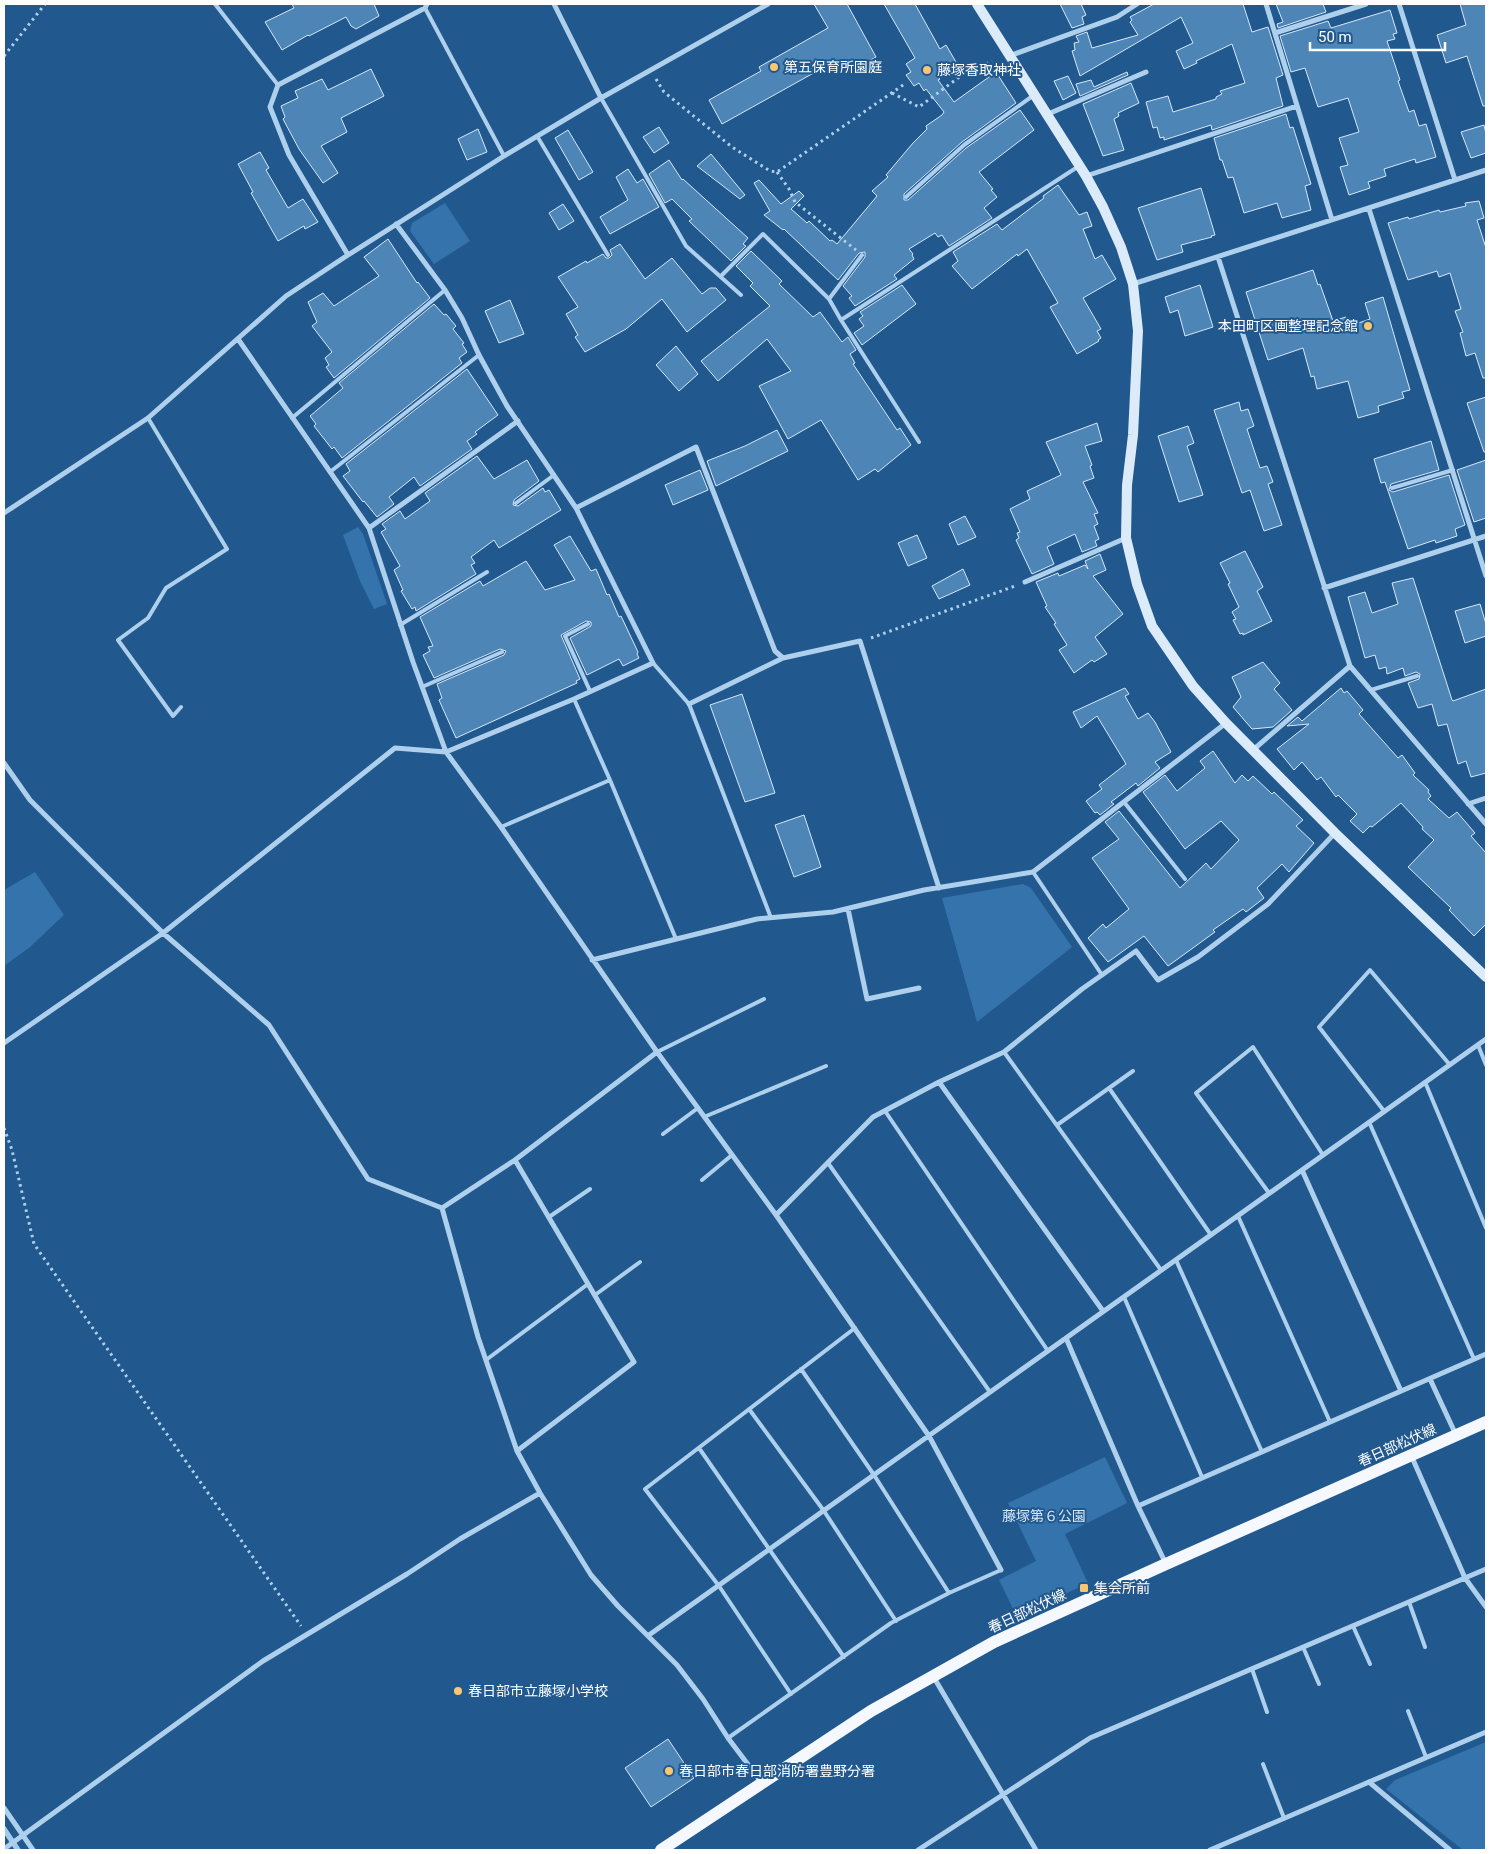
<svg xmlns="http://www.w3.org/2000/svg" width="1490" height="1854" font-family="Roboto,'Noto Sans JP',sans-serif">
<rect width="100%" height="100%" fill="#21598e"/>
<path fill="#3473ab" d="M445 203 470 241 434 264 410 231 412 223Z
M358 527 363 534 387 604 374 609 360 581 343 535Z
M35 872 64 915 30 947 4 966V890Z
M1023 884 1031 888 1072 947 977 1022 942 898Z
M1105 1457 1127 1503 1065 1534 1088 1583 1017 1617 999 1580 1036 1561 1008 1503Z
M1486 1742V1850H1463L1386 1789 1395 1780Z"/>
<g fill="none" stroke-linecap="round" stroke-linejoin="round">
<path stroke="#a3cbed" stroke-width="5.5" d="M4 1829 18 1850"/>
</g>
<path fill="#4d85b7" stroke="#d5e8f9" d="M292 4H374L379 16 356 29 351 26 346 17 309 36 308 35 282 50 265 22 294 8Z
M814 4H847L876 57 845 74 837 60 722 124 709 100 761 71 759 67 828 28Z
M884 4H915L940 49 946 45 956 62 936 75 940 79 938 80 954 102 996 72 1016 103 962 142 904 194V200H908L966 148 1020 110 1034 130 979 172 993 189 991 190 997 197 984 208 992 218 949 246 942 235 938 237 935 233 909 249 913 254 912 255 914 259 894 275 897 279 855 306 849 298 852 296 843 286 865 257V252L859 253 838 280 784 229 783 230 764 215 770 211 754 183 759 180 781 204 799 191 804 196 791 209 807 223 809 221 830 241 832 240 837 244 877 196 872 191 888 177 886 175 913 143 927 129 926 126 942 115 944 112 926 89 924 91 919 83 914 86 906 75 911 72 906 64 915 58Z
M1060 4H1081L1086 15 1082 17 1084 24 1072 28Z
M1154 4H1243L1252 32 1268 27 1283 75 1276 78 1283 106 1212 130 1211 125 1164 140V137L1160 138 1157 127 1153 128 1146 102 1168 96 1173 112 1216 99V97L1222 94 1220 91 1245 83 1232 44 1196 61 1197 63 1184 69 1176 51 1193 43 1181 17 1080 76 1072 51 1075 50 1074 43 1079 42 1076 36 1087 32 1092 48 1138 35 1130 22 1132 20 1130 17Z
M1276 4H1323L1326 12 1278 28 1277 24 1283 22Z
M1460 4H1486V106H1483L1467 56 1446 63 1437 35 1466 25Z
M1390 10 1397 33 1393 34 1395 39 1387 41 1400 80 1398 81 1409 112 1414 110 1419 126 1426 124 1436 157 1416 163 1415 159 1384 169 1386 176 1368 182 1370 188 1349 195 1340 167 1348 165 1339 138 1359 132 1348 98 1318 107 1305 68 1291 72 1280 36 1328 21 1331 28Z
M371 69 384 96 341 118 347 132 321 146 338 173 323 183 299 149 283 119 285 117 281 106 298 98 295 91 322 79 328 90Z
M1127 72 1128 75 1080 96 1076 84 1091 80 1094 87Z
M1068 76 1076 93 1063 100 1054 81Z
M1131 83 1139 103 1118 113 1119 116 1114 119 1124 150 1103 156 1083 104Z
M1286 114 1290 128 1293 127 1311 184 1305 186 1311 210 1282 218 1277 203 1244 213 1233 177 1228 178 1222 160H1220L1214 138Z
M1484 125 1486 134V153L1471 158 1461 132Z
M659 127 669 143 654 153 643 137Z
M478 129 487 152 467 160 458 139Z
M568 130 593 172 579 180 555 138Z
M260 152 269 168 266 170 288 208 303 199 318 222 305 229 304 226 278 241 251 193 253 192 238 164Z
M711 154 745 195 740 199 697 166Z
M669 160 682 180 683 179 748 238 743 244 746 246 731 261 689 221 692 219 672 199 665 203 649 174Z
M628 169 637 183 643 179 659 207 610 234 600 217 628 200 616 177Z
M1058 185 1079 215 1087 212 1092 226 1083 229 1095 259 1102 255 1116 279 1083 298 1101 329 1097 331 1101 338 1098 340 1099 341 1077 354 1050 307 1058 303 1027 249 1018 256 1017 254 972 289 952 266 958 261 953 252 997 224 1002 230 1044 198 1043 196Z
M1201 188 1215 235 1211 236 1212 237 1181 245 1183 252 1157 260 1138 208Z
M1479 201 1484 218 1477 220 1486 248V378H1483L1475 353 1466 356 1460 333 1463 332 1455 311 1461 309 1450 273 1439 277 1437 271 1408 280 1388 223 1408 217 1409 219 1439 210 1440 212 1466 206 1465 203Z
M563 204 574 221 559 230 549 213Z
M388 239 417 283 418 282 430 298 334 378 326 367 329 365 325 358 332 352 312 326 317 322 308 302 323 293 334 306 379 276 364 257Z
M620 244 645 279 672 258 702 294 710 288H716L726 300 687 332 662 299 626 329 585 352 575 337 578 335 566 314 578 307 558 277 586 261 587 263 603 254 606 258H609L612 255 610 250Z
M751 251 782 281 779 284 813 317 820 312 842 342 848 337 856 350 850 354 855 363 853 364 897 430 900 428 911 445 878 472 875 469 858 480 821 420 788 439 759 386 791 371 767 339 718 381 701 361 770 306 750 286 753 283 736 266Z
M1313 270 1318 285 1320 284 1333 321 1346 317 1350 326 1370 319 1365 303 1383 297 1410 390 1402 392 1404 398 1378 406 1379 412 1358 418 1348 381 1317 389 1314 376 1311 377 1303 348 1268 360 1246 292Z
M902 285 916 304 862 345 854 333 864 326 859 319 863 316 860 312Z
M1200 285 1213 327 1185 336 1178 310 1170 313 1165 297Z
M510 300 524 334 499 343 485 311Z
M434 304 444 315 446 314 456 326 453 329 464 343 462 344 467 352 459 358 462 363 342 458 334 447 332 449 314 426 316 424 310 416 343 388 339 383Z
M676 346 698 374 679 391 656 365Z
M467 369 498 415 475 432 477 434 467 441 472 449 420 486 414 477 389 497 394 504 377 517 364 501 363 502 343 476 350 471 346 464Z
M1486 397V452H1484L1467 403Z
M1239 402 1241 411 1248 409 1254 426 1247 429 1260 468 1267 466 1273 482 1268 484 1282 525 1264 531 1250 490 1242 493 1214 410Z
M1097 423 1102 441 1085 446 1092 465 1090 466 1094 478 1083 482 1098 513 1094 514 1098 524 1094 526 1099 539 1095 541 1097 546 1082 552 1075 534 1047 547 1054 564 1032 574 1016 540 1019 538 1017 533 1020 532 1010 509 1030 499 1027 491 1061 475 1046 442Z
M1188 426 1194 443 1187 446 1203 495 1179 502 1158 436Z
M777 430 788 451 716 486 707 461 745 446Z
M1431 441 1439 470 1391 484 1389 490 1393 492 1449 475 1465 525 1455 529 1457 536 1436 543 1435 540 1408 549 1385 482 1381 483 1374 459Z
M477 456 494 479 527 460 539 481 514 500 513 505 518 506 543 488 545 492 549 490 561 510 499 548 494 540 471 557 475 563 471 565 476 574 416 611 415 607 412 609 401 591 403 590 394 570 400 566 381 532 386 529 382 524 400 511 405 519 430 501 425 493Z
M1486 460V518L1474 522 1457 470Z
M700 470 708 490 673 505 665 485Z
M965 516 976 537 958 545 949 524Z
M917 535 927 558 908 566 898 543Z
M570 536 591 571 596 569 607 595 609 594 619 617 621 616 638 652 637 654 639 658 623 666 619 659 587 675 570 638 591 626V622L586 621 561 635 580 679 576 681 577 683 456 738 439 700 442 698 437 684 504 655 506 651 500 649 434 678 423 655 430 651 428 647 433 646 420 617 480 581 483 586 526 561 545 590 575 580 554 545Z
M1245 551 1263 587 1257 591 1272 621 1243 635V633L1240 634 1233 620 1236 619 1232 612 1239 607 1228 584 1230 583 1220 563Z
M1100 554 1106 570 1093 576 1123 614 1095 637 1107 654 1094 662 1092 660 1074 673 1059 650 1067 645 1054 624 1056 623 1045 607 1047 606 1036 582 1058 573 1059 576 1085 565 1088 569 1085 561Z
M963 569 970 585 939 599 932 586Z
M1413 578 1452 700 1453 701 1486 689V773L1471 777 1466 761 1458 764 1447 724 1438 726 1432 704 1418 708 1408 683 1419 679 1420 674 1416 672 1405 676 1403 668 1387 674 1386 667 1379 669 1375 655 1365 658 1348 597 1365 592 1372 613 1398 604 1392 583Z
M1480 604 1486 624V636L1465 643 1455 611Z
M1263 662 1280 683 1274 689 1292 710 1273 727 1252 729 1233 707 1241 697 1232 677Z
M1125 688 1129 694 1125 696 1138 719 1148 713 1155 722 1171 752 1155 762 1160 768 1138 786 1136 783 1111 802 1114 804 1100 815 1097 812 1095 813 1086 801 1102 789 1099 785 1126 764 1097 716 1081 728 1073 712Z
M1341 688 1344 693 1347 691 1363 710 1359 714 1398 758 1402 755 1415 773 1413 775 1429 790 1428 792 1431 796 1428 799 1449 818 1457 812 1475 833 1471 836 1486 853V924L1474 936 1449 910 1451 908 1408 867 1434 840 1422 829 1423 827 1401 803 1372 827 1370 826 1363 833 1350 821 1357 814 1338 795 1336 797 1321 777 1317 780 1302 762 1294 770 1277 749 1309 724 1287 726 1298 717 1302 721Z
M742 694 775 793 745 802 710 705Z
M1213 751 1235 783 1242 775 1248 781 1253 776 1272 794 1274 792 1303 820 1296 826 1314 843 1289 872 1282 864 1257 888 1264 898 1246 912 1243 909 1213 930 1215 932 1168 966 1144 936 1108 962 1088 938 1103 924 1106 928 1129 909 1092 858 1119 839 1105 822 1119 811 1180 888 1206 863 1211 869 1239 840 1221 821 1185 849 1143 792 1165 775 1177 791 1205 768 1200 761Z
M804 815 821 867 794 877 775 825Z
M668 1739 694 1778 651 1807 625 1768Z"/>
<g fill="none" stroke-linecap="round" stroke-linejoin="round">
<path stroke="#afd0ec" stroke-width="3" stroke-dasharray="2.5 4" stroke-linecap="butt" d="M4 56 45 4
M656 79 664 92 732 147 770 171 777 172 906 83
M892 93 919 107 962 75 992 61
M777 172 789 189 795 202 856 250
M871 638 1015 586
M4 1128 12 1150 34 1244 301 1626"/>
<path stroke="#afd0ec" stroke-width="4" d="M215 4 278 85
M425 8 504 156
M601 98 686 246 741 295
M537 136 608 255
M906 197 964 145 1034 95
M721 276 763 234 829 299
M841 320 829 299 862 255
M148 418 227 549 166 588 148 618 118 640 173 716 181 707
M292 418 445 290
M919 442 841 320 1079 166
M330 472 479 355
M1392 488 1453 470
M516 503 554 475
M588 624 565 636 590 691
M400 625 487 572
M653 663 689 704 771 918
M422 687 502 652
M1371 690 1417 676
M574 699 610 780 676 939
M1124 802 1185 879
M501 827 610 780
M1033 872 1102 975
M1478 1045 1486 1065
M657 1052 764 999
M1004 1052 1161 1270
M1425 1082 1486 1228
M1109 1088 1211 1235
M885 1111 1048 1351
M1384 1111 1319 1027 1370 970 1450 1065
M704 1117 826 1066
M1369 1122 1474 1359
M1057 1125 1133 1071
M663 1134 698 1108
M828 1163 990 1392
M702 1180 732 1155
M1269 1193 1196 1093 1253 1047 1323 1155
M1238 1216 1330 1422
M549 1217 590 1189
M1176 1260 1262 1452
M595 1295 640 1262
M1124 1297 1202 1477
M486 1360 588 1284
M801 1369 874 1475 949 1593
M749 1409 824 1511 896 1621
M699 1448 844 1657
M1409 1602 1425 1647
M1353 1626 1370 1664
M1303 1647 1319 1684
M1252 1669 1267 1712
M791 1694 719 1586 645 1489 855 1328
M1408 1711 1426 1757
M728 1738 891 1623 949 1593 1001 1570
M1263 1764 1284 1818"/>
<path stroke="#afd0ec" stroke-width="5" d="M554 4 601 98
M1266 4 1332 220
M1399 4 1455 180
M1275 33 1366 4
M1009 56 1117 17 1137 4
M1048 114 1146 72
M1086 176 1297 106
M1369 209 1486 576
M348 255 289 155 270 107 278 85 425 8 427 4
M1218 257 1350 666 1486 824
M1133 284 1486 170
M238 339 369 528 413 662 446 752 501 827 657 1052 776 1215 929 1436 1001 1570
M576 508 696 447 775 651 783 658 860 641 939 888
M4 513 148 418 286 296 348 255 504 156 601 98 768 4
M369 528 518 421
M1025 582 1126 538
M1324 588 1486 536
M689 704 783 658
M1253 750 1350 666
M4 763 30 800 163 933 269 1025 368 1179 442 1208
M1468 804 1486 798
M848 909 867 999 919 988
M592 960 757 919 833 912 924 890 1033 872 1226 723
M4 1043 163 933 395 748 446 752 574 699 653 663 576 508 507 406 479 355 462 318 445 290 396 224
M939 1082 1103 1311
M515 1160 634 1362 517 1451
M1302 1170 1401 1391
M442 1208 478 1337 517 1451 540 1493 591 1575 618 1606 677 1665 703 1699 728 1738 762 1783
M442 1208 515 1160 657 1052
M776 1215 873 1117 939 1082 1004 1052 1082 989 1136 951 1158 980 1198 957 1268 904 1335 833
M1066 1338 1138 1506 1166 1564
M1430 1379 1456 1435
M1411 1455 1465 1578 1486 1607
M1138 1506 1486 1354
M649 1635 1486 1039
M933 1676 1036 1850
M1369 1782 1450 1850
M4 1808 33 1850
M4 1849 263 1661 407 1574 460 1539 540 1493
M918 1850 1090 1738 1486 1569
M1210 1850 1486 1732"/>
<path stroke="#dbebf9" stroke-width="10" d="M977 4 1086 176 1103 207 1121 247 1133 284 1138 331 1133 435 1127 485 1126 538 1137 584 1152 626 1193 686 1226 723 1335 833 1486 977"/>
<path stroke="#f5f9ff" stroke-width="12" d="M661 1850 871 1711 994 1642 1166 1564 1486 1422"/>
</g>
<g fill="#f9c771" stroke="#21598e" stroke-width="2">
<circle cx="774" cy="67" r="5"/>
<circle cx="927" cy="70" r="5"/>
<circle cx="1368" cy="326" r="5"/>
<rect x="1079" y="1583" width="10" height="10" rx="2.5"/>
<circle cx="458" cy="1691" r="5"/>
<circle cx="669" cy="1771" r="5"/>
</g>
<g text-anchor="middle" stroke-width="4" stroke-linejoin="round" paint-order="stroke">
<g font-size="14" fill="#fff" stroke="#21598e" text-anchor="start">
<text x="784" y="72">第五保育所園庭</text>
<text x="937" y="75">藤塚香取神社</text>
<text x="1358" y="331" text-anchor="end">本田町区画整理記念館</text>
<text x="1094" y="1593">集会所前</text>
<text x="468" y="1696">春日部市立藤塚小学校</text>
<text x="679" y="1776">春日部市春日部消防署豊野分署</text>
</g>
<g font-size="14" fill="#fff" stroke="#21598e">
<text transform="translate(1397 1445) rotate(-24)" y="5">春日部松伏線</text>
<text transform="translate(1027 1611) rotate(-25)" y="5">春日部松伏線</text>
</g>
<g font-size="14" fill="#d5e8f9" stroke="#21598e">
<text x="1044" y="1521">藤塚第６公園</text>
</g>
</g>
<rect width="1490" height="1854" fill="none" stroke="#ffffff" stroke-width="10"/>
<path d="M1310 42v8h135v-8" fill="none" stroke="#ffffff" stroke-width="2.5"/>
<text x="1318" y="42" font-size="15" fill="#ffffff" stroke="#21598e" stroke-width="4" paint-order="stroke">50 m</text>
</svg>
